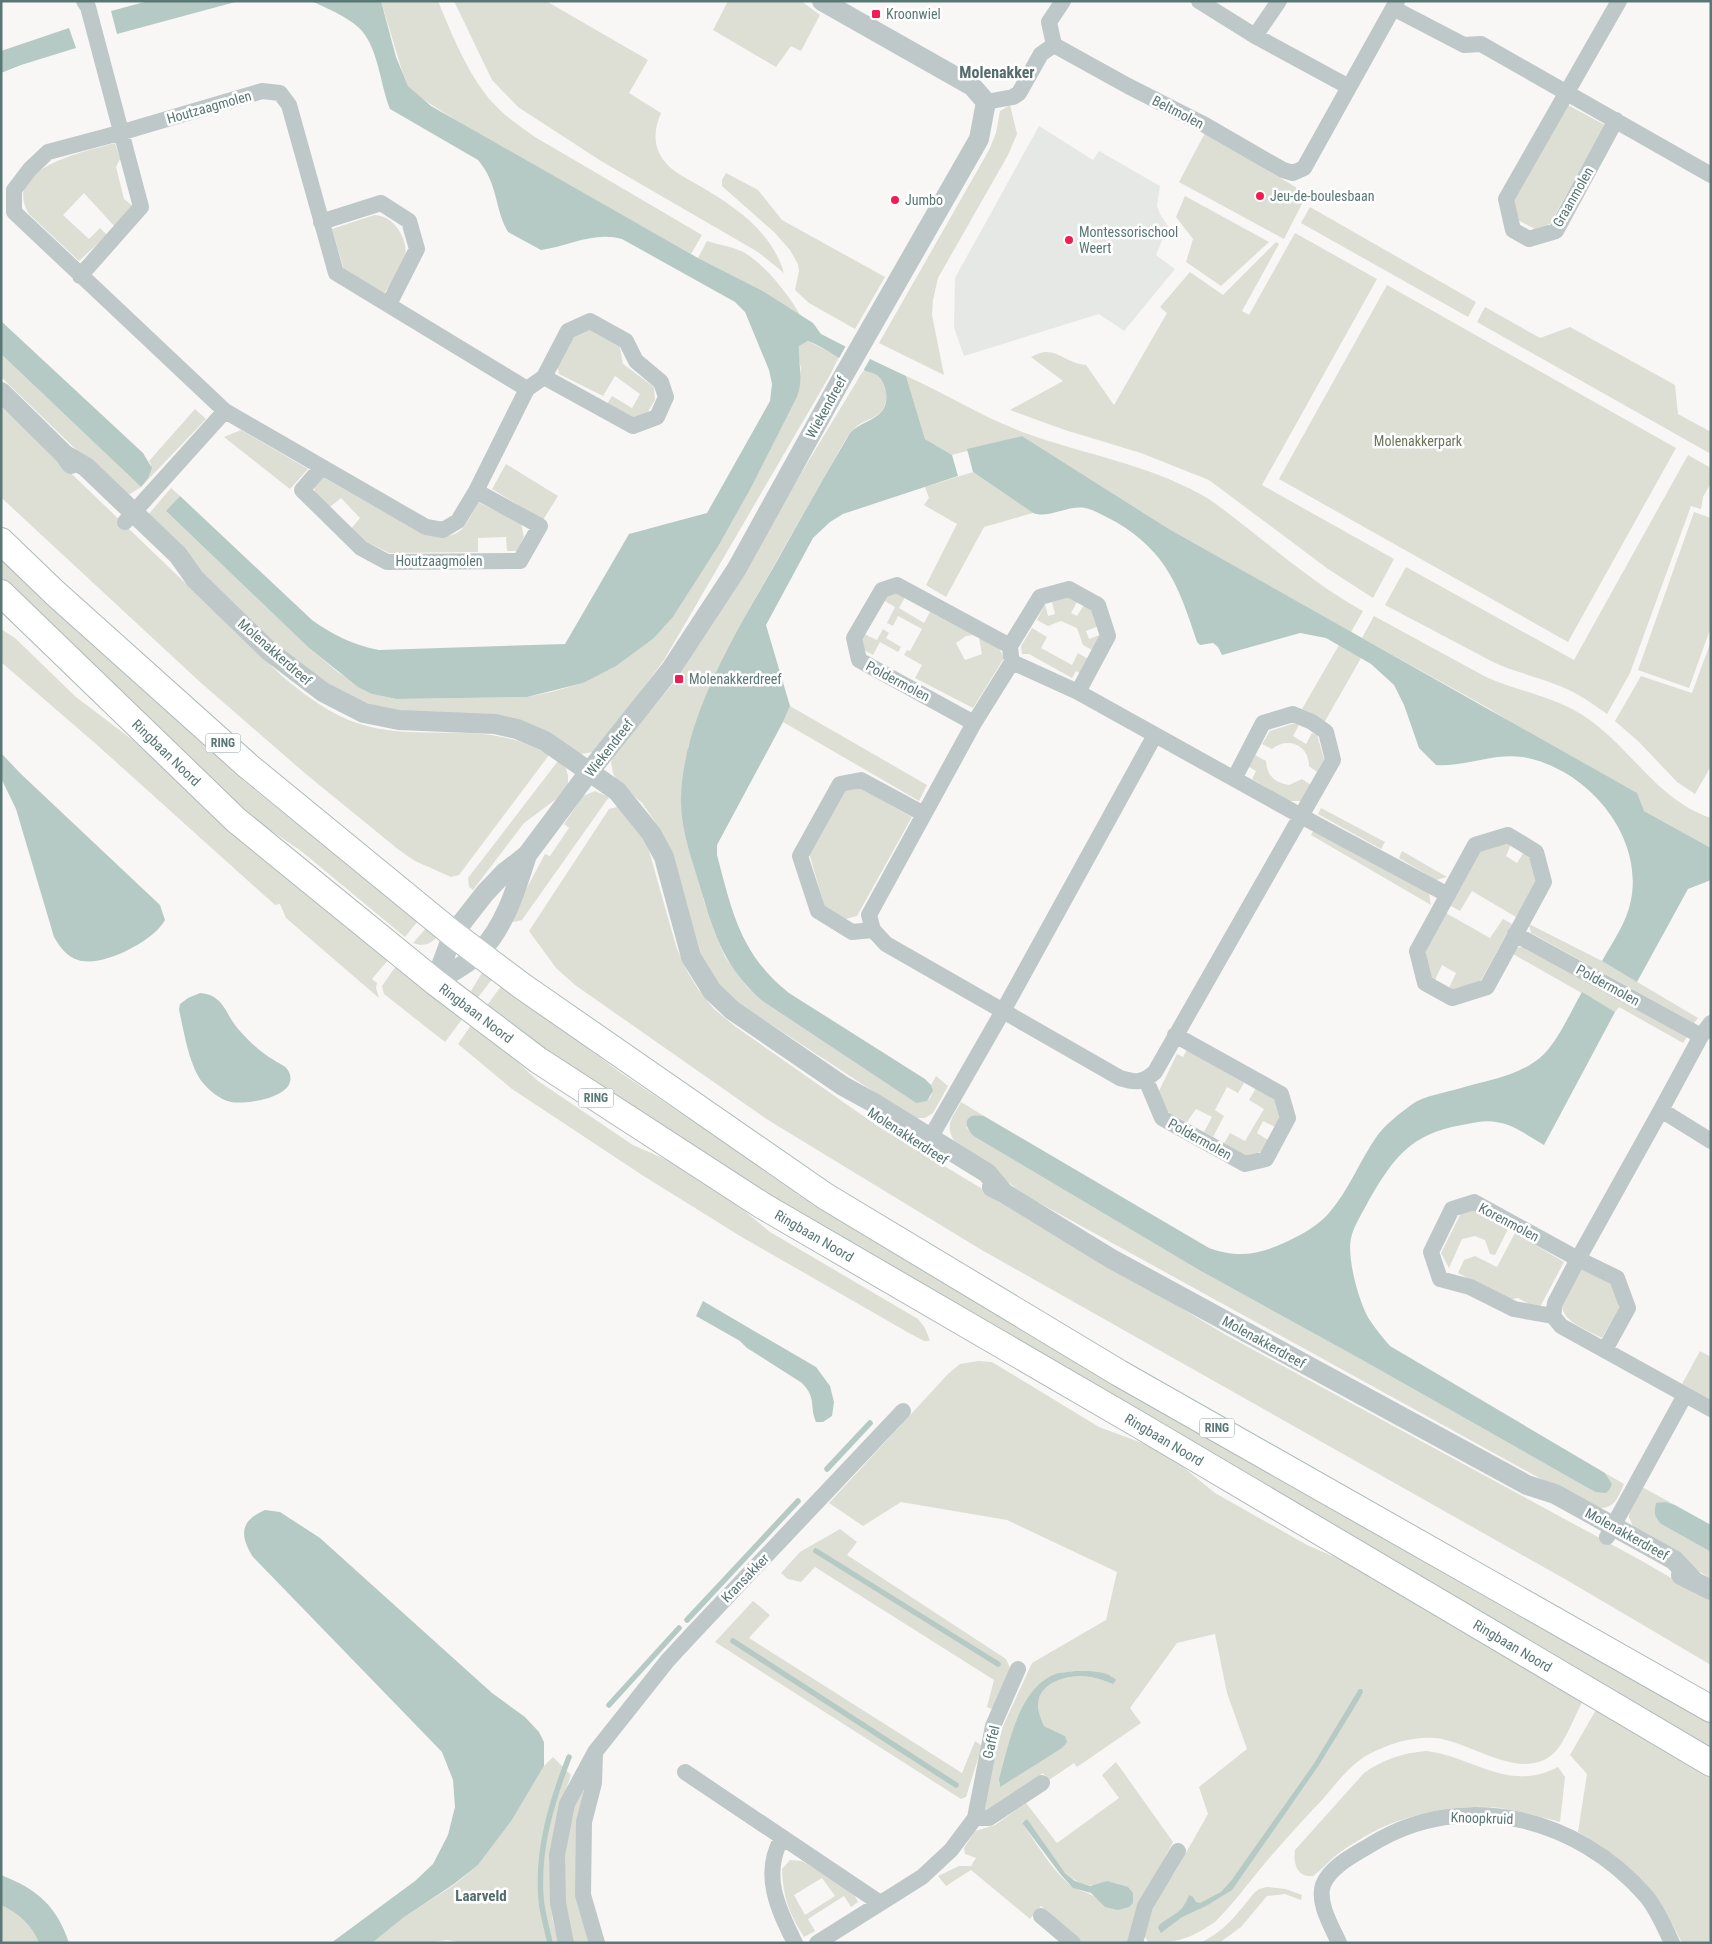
<svg xmlns="http://www.w3.org/2000/svg" width="1712" height="1944" font-family="'Roboto Condensed',sans-serif">
<rect width="100%" height="100%" fill="#f8f7f5"/>
<path fill="#e6e8e6" d="M1039 126 1093 160 1099 151 1160 186 1157 206 1160 214 1168 226 1156 255 1175 269 1124 331 1099 314 964 356 954 328 955 278Z"/>
<path fill="#ddded4" fill-rule="evenodd" d="M381 1H438C452 35 470 80 496 106 507 118 521 127 535 137L702 235 691 254 468 128 421 98 408 86 403 74Z
M454 1H546L648 60 629 93 661 113C653 130 653 149 666 163 673 172 688 179 698 185 734 206 771 230 784 273L758 252 601 161 518 107 492 80Z
M728 1H801L820 15 801 51 791 46 776 67 713 30Z
M1566 104 1605 125 1550 224 1535 229 1516 219 1512 202Z
M1010 105 1017 134 1008 155 938 278 933 300 932 315 944 375 879 343 989 150 996 133 1000 111Z
M1205 133 1307 194 1284 239 1179 182Z
M115 143 120 159 116 167 124 199 134 207 116 228 84 193 63 215 89 239 100 228 107 235 79 261 29 214C0 168 87 151 115 143Z
M726 173 758 190 782 220 885 277 855 329 809 303 795 290 799 271 798 264 790 250 774 232 722 186V180Z
M1185 196 1269 242 1221 286 1186 262 1193 239 1176 217Z
M1310 207 1476 302 1468 317 1301 223Z
M374 215C395 215 411 243 404 260 399 272 391 283 384 294L344 270 332 229Z
M1295 233 1377 279 1262 485 1394 559 1373 598 1328 569 1209 480 1141 453 1065 430 1010 410 1063 381 1031 357C1055 343 1062 363 1086 365L1114 405 1167 313 1160 307 1190 272 1223 295 1276 242 1279 244 1242 311 1249 315Z
M707 241C719 245 735 247 745 253 766 266 788 294 800 315L763 291 698 258Z
M1387 285 1676 448 1568 642 1279 479Z
M1485 307 1540 338 1570 327 1675 385 1678 414 1711 432V454L1477 322Z
M590 329 619 343 623 364 654 387 655 400 646 415 633 419 607 404 612 396 632 408 640 394 615 376 603 396 559 374 557 365 575 334Z
M808 341 839 357 830 375 664 660 598 749 593 752 582 754 429 715 372 706 314 679 192 567 147 516 171 488 180 496 167 512 309 648 339 673 372 694 396 699 527 697 551 692 583 683 654 638 673 617 719 545 751 488 797 397 801 368 798 357 799 346Z
M1 354 141 487 151 464 149 461 195 409 206 419 141 487 130 494 119 491 1 377Z
M863 371C867 371 872 372 875 373 887 380 889 398 883 409 878 418 864 420 857 426 849 432 845 441 840 449L747 613 704 702 688 747 703 898 714 931 725 957 747 987 761 1000 910 1099C922 1105 936 1101 931 1085L936 1076 948 1086 933 1113 925 1118H914L740 1004 723 990 699 954 659 827 642 803 617 781 613 773 611 762 615 753 676 680Z
M906 376C947 394 984 418 1025 433 1083 454 1146 464 1200 494 1217 503 1231 516 1246 527 1283 556 1321 588 1363 611L1351 632 1169 529 1022 436 952 455 925 439Z
M1 406 283 677C306 696 331 715 360 724 424 744 487 717 549 755L459 875 451 877 415 861 399 850 307 775 200 682 6 502 1 497Z
M241 430 308 469 290 489 224 437Z
M1688 455 1711 468V483L1703 497 1701 509 1691 506 1630 673 1607 714C1592 703 1577 693 1560 686 1538 677 1514 672 1493 662L1385 605 1406 567 1574 660Z
M506 464 558 496 543 520 492 489Z
M973 472 1033 513 984 527 946 597 926 585 957 524 924 505 929 498 925 487Z
M323 477 425 535C460 541 464 530 478 502L521 523 524 537 517 551H507L506 537 478 538V552L389 553 365 541 351 529 360 518 341 498 330 507 315 494 314 485Z
M1694 512 1711 518V627L1689 688 1638 670Z
M1 557 246 783 418 921 405 937 301 851 244 812 112 691 1 577Z
M896 592 905 597 899 608 924 623 930 612 973 635 966 636 956 643 965 660 982 654 979 638 999 648 1004 658 973 708 915 678 922 665 904 655 907 650 910 651 922 629 898 616 893 626 887 623 895 607 883 600 886 596Z
M1069 597 1077 602 1071 613 1077 616 1084 605 1093 609 1099 626 1086 631 1089 639 1102 634 1092 650 1083 645 1077 628 1061 621 1048 626 1037 620 1045 604 1048 616 1055 614 1052 602Z
M1374 616 1486 677C1517 691 1552 696 1581 714 1629 744 1656 800 1711 818V848L1644 811 1490 709 1362 638Z
M1032 628 1047 637 1041 648 1072 665 1078 653 1088 659 1080 673 1076 671 1072 678 1029 654H1022L1021 646Z
M1 629 15 638 76 697 134 741 238 835 388 960 372 979 377 983 376 988 379 998 286 918 280 904 275 905 96 744 1 662Z
M883 629 889 633 886 638 901 647 898 652 880 642 873 655 864 650 862 640 864 634 877 640Z
M1711 641V766L1695 794 1677 782 1639 742 1615 721 1641 676 1692 693Z
M1339 645 1361 658 1324 723 1302 709Z
M790 706 927 785 919 801 783 722Z
M1295 723 1299 725 1293 736 1306 744 1312 733 1317 735 1324 759 1317 772 1309 766C1309 745 1288 736 1272 749L1262 744 1270 731Z
M1255 755 1266 761C1267 776 1275 783 1289 785L1302 779 1311 785 1301 801H1289L1252 779 1256 771 1249 767Z
M558 761 566 768 568 776V785L563 794 524 823 473 890 469 887 468 878Z
M855 785 912 817 857 916 842 920 825 908 809 853 844 789Z
M595 791 609 797 522 920 514 922 510 919 545 854 550 856 569 828 564 824 583 796Z
M617 807 645 836 668 918 677 949 687 971 698 989 714 1009 736 1027 879 1127 1226 1335 1642 1561 1711 1601V1665L1570 1582 980 1249 768 1120 575 985 556 968 529 931 609 809Z
M1321 808 1385 842 1381 849 1318 814Z
M1314 829 1429 893 1431 905 1311 835Z
M1506 841 1511 844 1506 856 1517 863 1524 852 1530 855 1537 880 1516 917 1472 891 1460 911 1449 905 1481 849Z
M1402 851 1447 877 1436 880 1399 858Z
M1446 913 1490 938 1503 919 1512 924 1479 984 1454 990 1449 988 1456 973 1442 965 1435 980 1431 978 1424 951Z
M1529 924 1602 961 1698 1018 1694 1023 1531 933Z
M427 927 438 936C431 944 424 947 413 943Z
M1524 946 1687 1037 1683 1043 1619 1007 1615 1012 1513 954 1517 948Z
M396 966 463 1018 445 1042 384 994 382 986Z
M483 971 493 978 476 1000 471 991Z
M502 985 621 1073 795 1190 797 1194C1097 1377 1405 1547 1711 1720V1751L714 1166 485 1008Z
M472 1024 496 1042 538 1081 633 1145 676 1164 723 1193 770 1232 918 1319 925 1328 930 1341H924L909 1333 740 1236 642 1175 512 1089 458 1044Z
M1187 1049 1244 1083 1238 1093 1227 1087 1215 1110 1224 1116 1213 1137 1204 1132 1212 1117 1196 1109 1187 1122 1168 1112 1158 1093 1177 1054 1183 1057Z
M1256 1088 1278 1100 1282 1114 1275 1127 1263 1121 1257 1133 1268 1140 1261 1152 1246 1157 1223 1145 1230 1133 1245 1141 1264 1109 1249 1100Z
M961 1102 984 1116 977 1115 966 1127 975 1137 1199 1270 1364 1361 1595 1492 1610 1489 1612 1484 1605 1473 1624 1484C1616 1502 1613 1511 1592 1507L1025 1195 955 1142C944 1124 952 1119 961 1102Z
M1472 1210 1508 1229 1495 1255 1490 1254 1485 1240 1475 1236 1462 1239 1449 1268 1441 1253 1461 1213Z
M1515 1233 1564 1262 1540 1307H1534L1518 1298 1508 1300 1458 1273 1464 1260 1475 1256 1497 1267Z
M1581 1269 1615 1285 1619 1308 1602 1338C1590 1331 1559 1321 1563 1304 1565 1294 1576 1279 1581 1269Z
M1700 1351 1711 1357V1400L1682 1384Z
M978 1361 992 1362 1099 1427 1153 1447 1172 1458 1215 1493 1307 1545 1360 1568 1583 1700C1576 1714 1564 1744 1554 1753 1522 1783 1471 1742 1436 1738 1414 1736 1391 1743 1371 1753 1351 1763 1336 1784 1322 1800 1303 1820 1284 1841 1266 1862 1249 1882 1234 1903 1215 1922 1191 1938 1178 1943 1149 1943L1143 1934 1149 1909 1175 1872 1208 1814 1199 1787 1247 1749 1227 1693 1215 1634 1177 1643 1130 1708 1141 1723 1077 1767 1074 1763 1049 1780 1043 1773 987 1813 983 1812 982 1803 1003 1726 1032 1663 1106 1620 1117 1572 1007 1520 901 1502 863 1526 829 1503 948 1374 960 1364ZM1075 1671 1094 1672 1112 1676 1113 1684C1105 1681 1097 1678 1090 1677 1072 1674 1044 1680 1039 1699 1036 1708 1041 1718 1044 1726L1065 1736 999 1785 1018 1717 1059 1673Z
M1642 1487 1675 1505 1666 1502 1656 1518 1661 1524 1711 1552V1579L1635 1531 1629 1517 1630 1510Z
M840 1529 857 1542 847 1555 1006 1659 1010 1668 994 1710 987 1707 994 1680 815 1567 801 1582 788 1579 781 1573 800 1552Z
M753 1601 770 1615 749 1638 962 1773 975 1741 982 1746 966 1797 961 1799 715 1642Z
M1597 1708 1711 1774V1943H1682C1658 1893 1626 1859 1578 1832L1587 1774 1570 1755Z
M1426 1751C1475 1757 1508 1793 1558 1767L1565 1777 1560 1822C1541 1817 1521 1811 1501 1808 1456 1803 1403 1814 1364 1837 1354 1843 1342 1850 1333 1858 1326 1864 1320 1871 1313 1876 1297 1878 1293 1863 1295 1850L1364 1773C1384 1759 1403 1753 1426 1751Z
M553 1757 571 1775 561 1804 549 1860 552 1917 559 1943H464L447 1940 428 1943H372L403 1918 454 1885 478 1865 512 1820 544 1766Z
M1116 1762 1173 1842 1151 1883 1131 1943H1082L1041 1906 1030 1919 971 1870 946 1886 938 1876 959 1866H971L976 1858 965 1854 964 1848 975 1831 995 1825 1026 1803 1057 1843 1119 1798 1102 1775ZM1023 1821C1038 1840 1064 1882 1088 1885 1094 1886 1101 1883 1107 1881L1097 1899C1090 1892 1081 1892 1073 1887 1056 1876 1034 1840 1022 1823Z
M583 1781 592 1943H573L562 1892 566 1835 576 1795Z
M790 1860 802 1861 853 1892 858 1902 851 1907 844 1896 808 1919 815 1931 804 1937C789 1913 783 1897 782 1869ZM822 1878 835 1896 805 1915 794 1895Z
M1267 1887 1285 1889 1302 1895 1301 1900 1285 1894 1267 1896 1241 1927 1219 1943H1200C1225 1931 1237 1914 1254 1893L1259 1889Z
M1 1905C18 1913 32 1925 39 1943H1Z"/>
<path fill="#b6cac5" d="M148 1H239L117 34 111 11Z
M311 1H381L396 57 408 86 431 106 698 258 763 291 813 323 821 334 870 359 906 376 925 439 952 455 958 476 843 514 830 522 813 538 766 625 790 706 783 722 717 845V855C732 911 740 954 789 993L925 1079 931 1085 933 1091 927 1101 916 1103 910 1099 761 1000C726 968 715 938 702 893 693 862 680 830 681 797 684 715 737 631 777 561 801 518 825 475 850 433 859 423 874 421 882 411 889 402 887 386 880 378 875 372 870 373 863 370 843 363 827 348 808 341L799 346C798 366 804 376 797 397L751 488 719 545 673 617 654 638 616 666 583 683 527 697 396 699 372 694 358 687 309 648 166 511 180 496 312 620C333 635 353 645 379 650L565 644 629 534 707 513 770 401 772 384 769 370 745 312 735 302 622 239C594 231 569 246 541 250L508 232C494 208 499 185 478 160L390 109C380 84 379 52 362 31 352 19 325 7 311 1Z
M69 28 76 48 21 65 1 73V51Z
M1 321 143 453 152 468 148 478 141 487 1 354Z
M1022 436 1169 529 1637 793 1644 811 1711 848V880L1688 889 1637 982 1602 961C1613 941 1627 922 1631 900 1644 834 1585 767 1522 757 1493 753 1465 767 1436 765L1419 748 1404 705 1394 685 1371 664 1326 638 1300 633 1222 655 1218 647 1213 643 1200 645 1197 642C1179 588 1168 553 1116 522 1106 517 1095 510 1085 508 1066 505 1050 519 1033 513L973 472 967 449Z
M1 753 21 774 160 905 165 920C154 941 102 968 78 960 67 957 60 947 54 937L16 809 1 778Z
M1582 992 1615 1012 1544 1145C1530 1137 1513 1124 1496 1122 1485 1120 1474 1123 1462 1125 1411 1134 1394 1157 1369 1200 1363 1212 1354 1225 1351 1238 1347 1258 1358 1300 1369 1319 1375 1328 1382 1337 1390 1346L1605 1473 1612 1484 1610 1489 1606 1493 1595 1492 1364 1361 1199 1270 975 1137C961 1125 965 1112 984 1116L1209 1248C1242 1260 1265 1253 1296 1237 1308 1231 1320 1223 1329 1213 1349 1190 1360 1160 1377 1136 1386 1124 1399 1114 1411 1105 1425 1095 1445 1093 1461 1088 1489 1080 1523 1075 1544 1054 1559 1039 1571 1011 1582 992Z
M200 993C225 995 225 1015 239 1030 249 1041 261 1053 274 1060 279 1064 286 1065 289 1072 300 1097 246 1105 231 1102 219 1099 210 1091 203 1083 189 1066 184 1031 179 1010L180 1004 188 998Z
M703 1301 816 1367 830 1386 834 1402 832 1416 823 1422H816C809 1405 817 1399 802 1383L747 1348 740 1341 696 1316Z
M1666 1502 1675 1505 1711 1525V1552L1661 1524C1654 1516 1654 1513 1656 1503Z
M265 1510 280 1512 320 1538 492 1693 525 1717 539 1732 544 1742V1766L512 1820 478 1865 454 1884 403 1918 372 1943H331L415 1881 433 1864 448 1835 455 1807 453 1780 442 1752 253 1557C240 1536 239 1521 265 1510Z
M1075 1671C1088 1671 1107 1670 1116 1680L1113 1684C1105 1681 1097 1678 1090 1677 1072 1674 1044 1680 1039 1699 1036 1708 1041 1718 1044 1726L1065 1736 1067 1742 1062 1748 1000 1787 999 1779C1009 1745 1019 1684 1059 1673 1064 1672 1070 1672 1075 1671Z
M1359 1689H1362L1363 1692 1357 1703 1319 1765 1232 1890 1206 1906 1182 1917 1161 1933 1158 1928 1159 1925C1174 1913 1182 1914 1189 1895L1193 1897 1196 1902 1200 1903 1221 1892 1231 1881 1313 1765Z
M1027 1819 1065 1873 1075 1881 1090 1886 1107 1881 1128 1887 1133 1893V1903L1129 1907 1118 1910 1105 1907 1091 1893 1073 1888 1061 1875 1022 1823Z
M1 1875C37 1889 57 1906 69 1943H39C32 1925 18 1913 1 1905Z"/>
<path fill="#f8f7f5" d="M847 344 871 357 862 373 838 360Z"/>
<g fill="none" stroke-linecap="round" stroke-linejoin="round">
<path stroke="#b6cac5" stroke-width="5.5" d="M827 1469 870 1423
M816 1551 998 1664
M687 1620 798 1501
M733 1641 956 1785
M609 1705 679 1628
M550 1943C547 1928 542 1913 541 1898 537 1849 552 1801 569 1757"/>
<g stroke="#afbbbb" stroke-width="28">
<g id="primary">
<path d="M1 541 55 593 248 766 453 934 522 986 825 1196 1119 1373 1711 1709"/>
<path id="s1" d="M1 593 236 820 435 982 538 1060 763 1206 1141 1426 1711 1763"/>
</g>
</g>
<path stroke="#bec8c8" stroke-width="16" d="M1199 1 1255 36 1279 1
M1393 8 1464 45 1481 44 1711 175
M1255 36 1349 87
M1054 45 1049 22 1063 1
M262 91 280 93 289 105 336 273 527 389 476 491 458 521 443 530 426 527 225 411 14 212V190L30 169 48 152 123 132Z
M986 102 1013 97 1019 93 1041 54 1054 45 1128 86 1205 125 1283 170 1293 173 1304 168 1397 1
M1616 120 1556 231 1529 239 1513 230 1506 199 1619 1
M321 222 381 203 409 221 417 249 389 304
M80 276 141 207 88 7 84 1
M527 389 544 377 568 331 590 321 626 341 636 361 661 382 666 397 657 417 633 426 544 377
M321 468 302 490 361 548 387 562 520 561 540 526 476 491
M125 522 225 411
M1011 657 1010 646 1040 597 1069 589 1098 605 1108 636 1078 692
M1012 662 1078 692 1301 816 1155 1072C1143 1083 1136 1083 1120 1078L886 944 873 930 869 915 974 723Z
M974 723 859 660 854 638 882 590 897 585 1010 646
M1234 779 1263 723 1293 714 1312 722 1326 732 1333 760 1301 816 1448 895
M1508 835 1536 852 1544 882 1487 987 1452 998 1425 983 1417 951 1475 845Z
M873 930 852 932 818 911 800 856 840 784 861 780 924 814
M1515 934 1701 1036
M1146 1080 1162 1118 1245 1164 1266 1159 1288 1118 1281 1094 1175 1035
M1661 1110 1711 1141
M925 1147 1003 1011 1155 735
M1553 1316 1555 1303 1578 1259 1661 1110 1701 1036 1711 1023
M1605 1350 1628 1308 1617 1278 1578 1259 1474 1202 1452 1209 1431 1252 1440 1279 1470 1287 1514 1309 1553 1316 1561 1326 1711 1409
M1607 1537 1685 1395
M595 1754 594 1783 584 1822 583 1895 597 1943
M685 1772 880 1903
M975 1818H989L1042 1783
M782 1838C761 1874 778 1909 795 1943
M1041 1916 1073 1943
M566 1943 558 1903 557 1855 567 1804 595 1752 668 1660 694 1632 903 1411
M817 1943 922 1877 951 1850 975 1818 993 1726 1018 1669
M1135 1943 1145 1906 1178 1851
M1339 1943C1332 1927 1317 1903 1323 1885 1330 1866 1356 1854 1372 1844 1464 1788 1577 1817 1646 1896 1657 1909 1665 1928 1672 1943"/>
<path stroke="#bec8c8" stroke-width="20" d="M1 392 64 454 71 464
M64 454 86 467 178 555 195 579 269 651 323 692 364 713 399 720 495 724 517 729 545 741 617 791 651 833 664 857 691 957 712 991 732 1010 843 1086 874 1103 987 1173 1004 1193
M435 982 453 934 485 893 504 873 527 855 589 772 671 669 736 570 841 380 979 139 986 102 972 86 822 1
M435 982C447 975 471 962 480 952 505 926 516 889 527 855
M992 1187 1004 1193 1110 1258 1527 1485 1555 1494 1674 1560 1693 1580
M1681 1575 1711 1590"/>
<use href="#primary" stroke="#fff" stroke-width="26"/>
</g>
<g fill="#f21b54" stroke="#fff" stroke-width="2">
<rect x="871" y="9" width="10" height="10" rx="2.5"/>
<circle cx="1260" cy="196" r="5"/>
<circle cx="895" cy="200" r="5"/>
<circle cx="1069" cy="240" r="5"/>
<rect x="674" y="674" width="10" height="10" rx="2.5"/>
</g>
<g text-anchor="middle" stroke-width="5" stroke-linejoin="round" paint-order="stroke">
<g fill="#fff" stroke="#8aa09e" stroke-width="1">
<rect x="205.5" y="733.5" width="35" height="19" rx="4"/>
<rect x="578.5" y="1088.5" width="35" height="19" rx="4"/>
<rect x="1199.5" y="1418.5" width="35" height="19" rx="4"/>
</g>
<g font-size="12" font-weight="bold" fill="#587775">
<text x="223" y="747">RING</text>
<text x="596" y="1102">RING</text>
<text x="1217" y="1432">RING</text>
</g>
<g font-size="14" fill="#587775" stroke="#fff" text-anchor="start">
<text x="886" y="19">Kroonwiel</text>
<text x="1270" y="201">Jeu-de-boulesbaan</text>
<text x="905" y="205">Jumbo</text>
<text x="1079" y="237">Montessorischool<tspan x="1079" dy="16">Weert</tspan></text>
<text x="689" y="684">Molenakkerdreef</text>
</g>
<g font-size="14" fill="#587775" stroke="#fff">
<text transform="translate(209 107) rotate(-16)" y="5">Houtzaagmolen</text>
<text transform="translate(1178 112) rotate(27)" y="5">Beltmolen</text>
<text transform="translate(1573 197) rotate(-60)" y="5">Graanmolen</text>
<text transform="translate(826 407) rotate(-61)" y="5">Wiekendreef</text>
<text x="439" y="566">Houtzaagmolen</text>
<text transform="translate(275 652) rotate(41)" y="5">Molenakkerdreef</text>
<text transform="translate(898 681) rotate(28)" y="5">Poldermolen</text>
<text transform="translate(609 748) rotate(-52)" y="5">Wiekendreef</text>
<text dy="5" stroke="none"><textPath href="#s1" startOffset="230">Ringbaan Noord</textPath></text>
<text transform="translate(1608 985) rotate(29)" y="5">Poldermolen</text>
<text dy="5" stroke="none"><textPath href="#s1" startOffset="635">Ringbaan Noord</textPath></text>
<text transform="translate(908 1136) rotate(33)" y="5">Molenakkerdreef</text>
<text transform="translate(1200 1139) rotate(29)" y="5">Poldermolen</text>
<text transform="translate(1509 1222) rotate(28)" y="5">Korenmolen</text>
<text dy="5" stroke="none"><textPath href="#s1" startOffset="1040">Ringbaan Noord</textPath></text>
<text transform="translate(1264 1342) rotate(29)" y="5">Molenakkerdreef</text>
<text dy="5" stroke="none"><textPath href="#s1" startOffset="1445">Ringbaan Noord</textPath></text>
<text transform="translate(1627 1534) rotate(29)" y="5">Molenakkerdreef</text>
<text transform="translate(745 1578) rotate(-46)" y="5">Kransakker</text>
<text dy="5" stroke="none"><textPath href="#s1" startOffset="1850">Ringbaan Noord</textPath></text>
<text transform="translate(991 1742) rotate(-77)" y="5">Gaffel</text>
<text transform="translate(1482 1818) rotate(2)" y="5">Knoopkruid</text>
</g>
<g font-size="14" fill="#6d745c" stroke="#fff">
<text x="1418" y="446">Molenakkerpark</text>
</g>
<g font-size="15" font-weight="bold" fill="#536d6c" stroke="#fff">
<text x="481" y="1901">Laarveld</text>
</g>
<g font-size="16" font-weight="bold" fill="#536d6c" stroke="#fff">
<text x="997" y="78">Molenakker</text>
</g>
</g>
<rect width="1712" height="1944" fill="none" stroke="#587775" stroke-width="5"/>
</svg>
